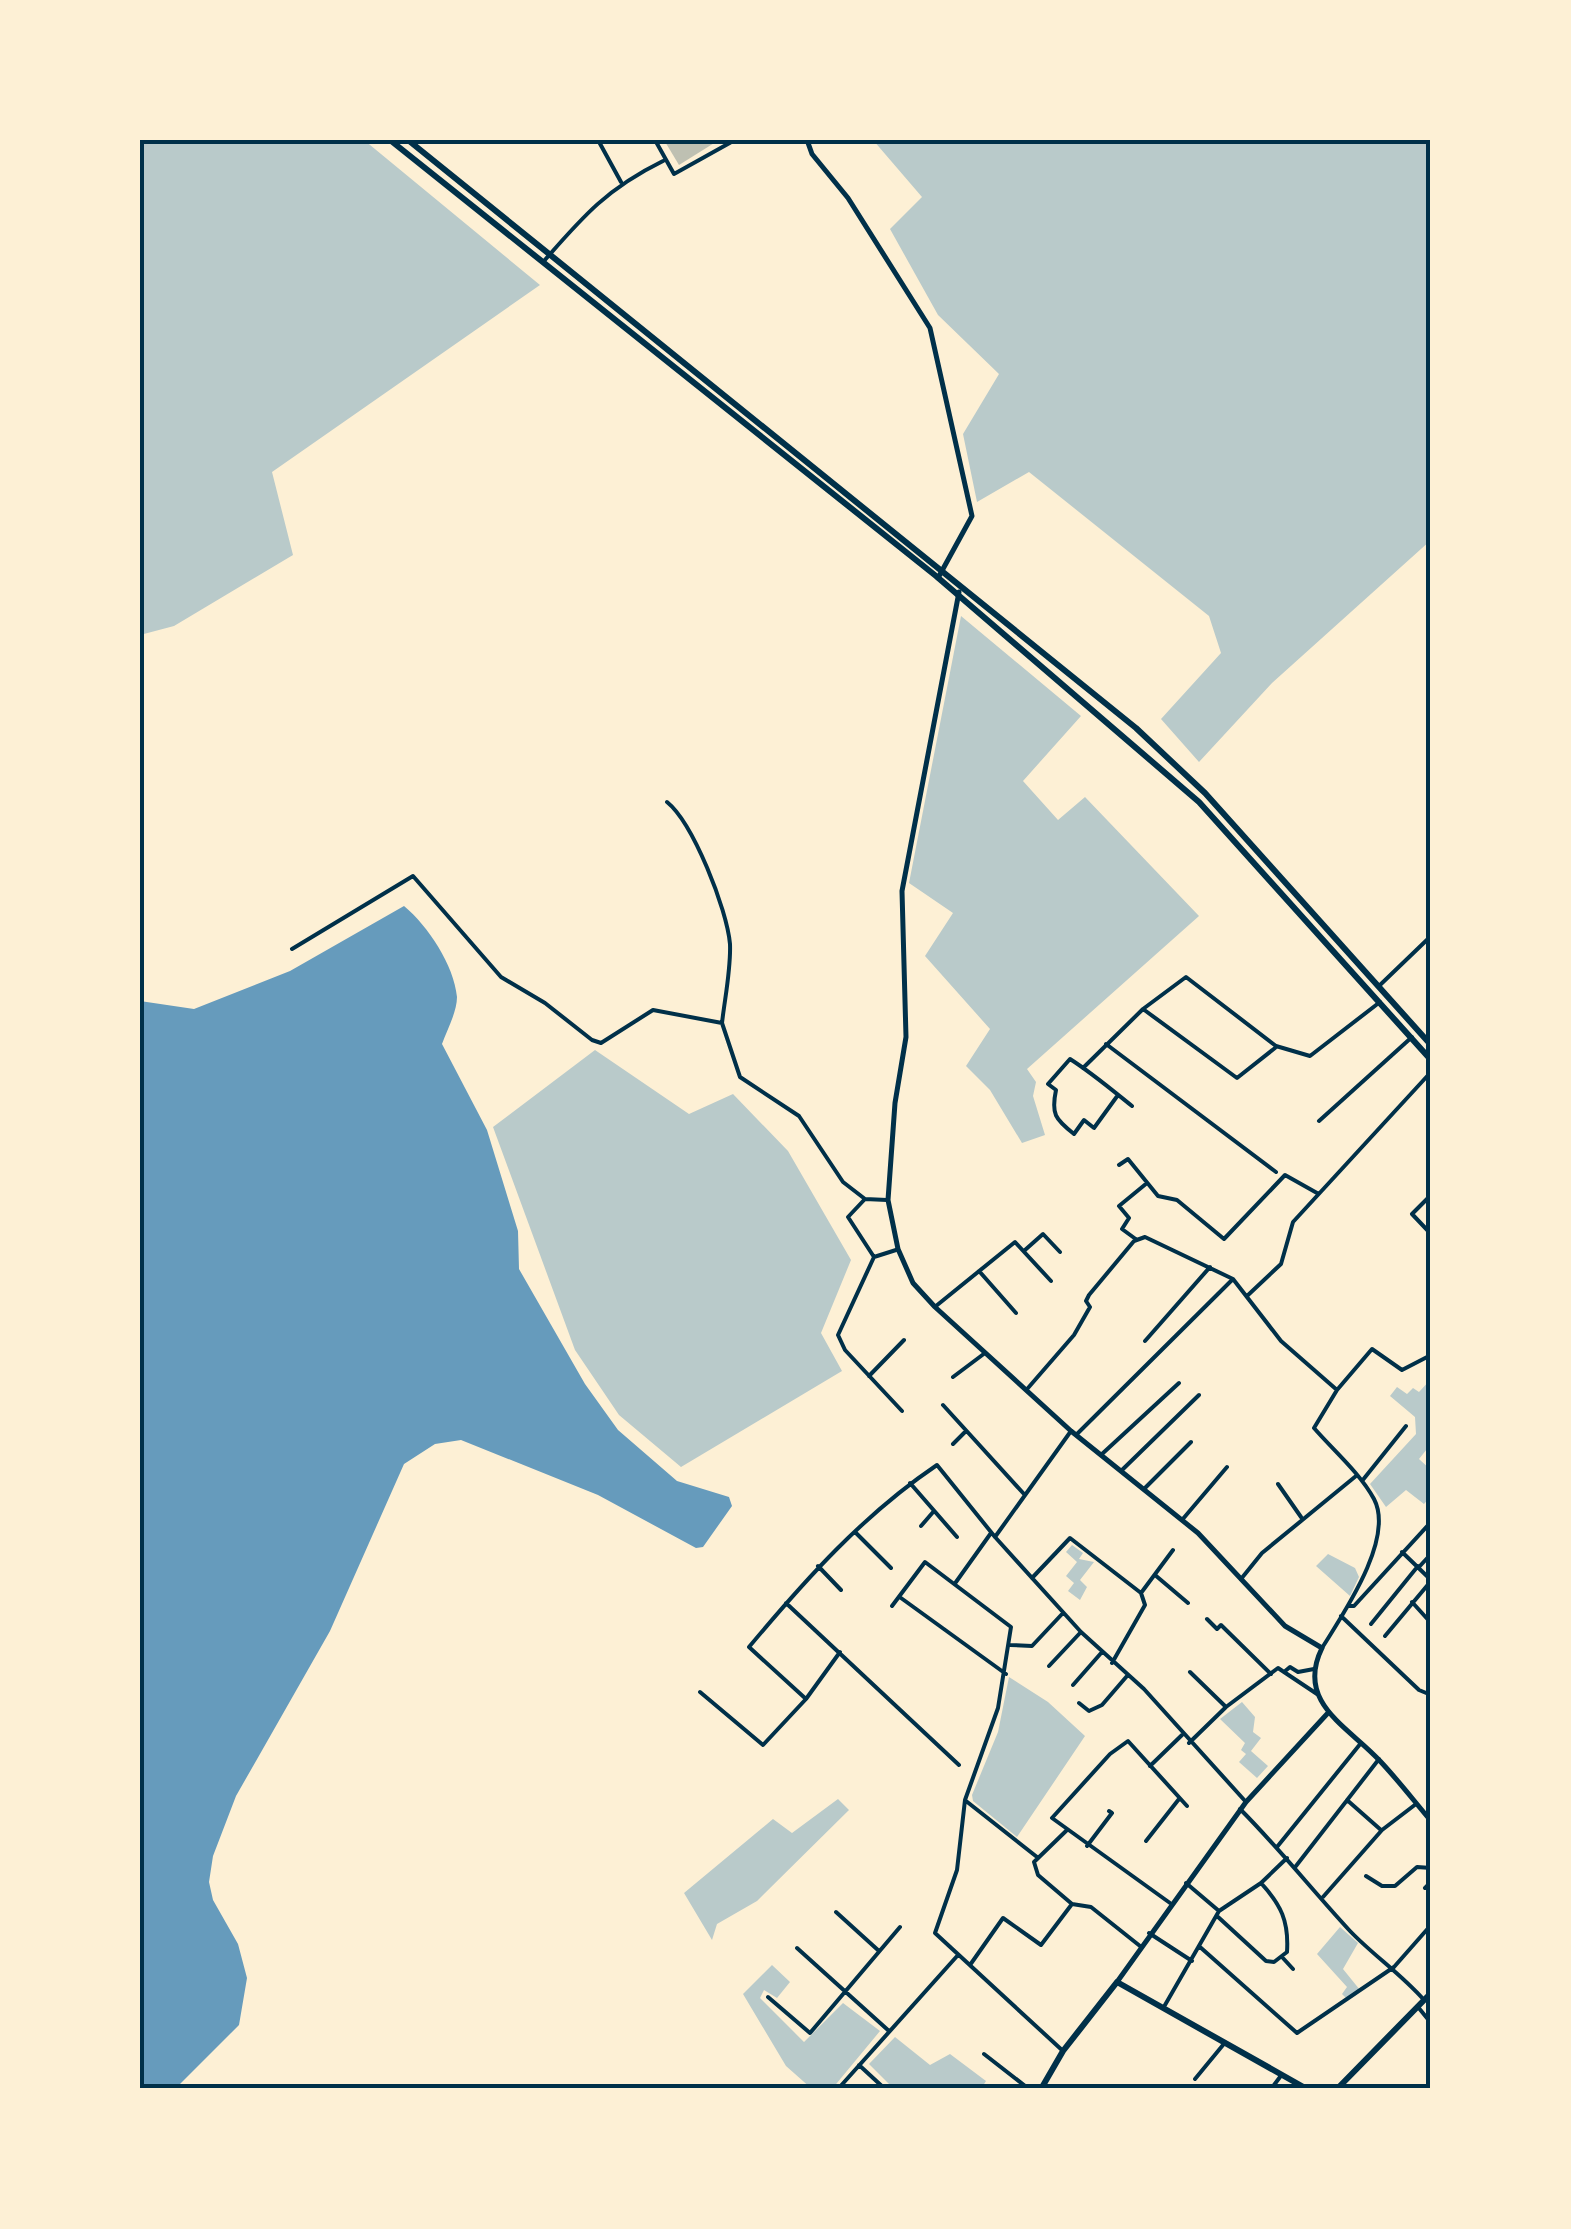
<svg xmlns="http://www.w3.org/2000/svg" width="1571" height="2229" font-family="'PT Sans Narrow',sans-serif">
<rect width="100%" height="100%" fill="#fdf0d5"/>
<path fill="#b9caca" d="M140 140H364L540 285 272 472 293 555 174 626 140 635Z
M873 140H1431V540L1272 683 1199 762 1161 719 1221 653 1209 616 1029 472 977 502 963 434 999 374 938 315 890 229 922 197Z
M961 616 1081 716 1023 781 1058 820 1085 797 1199 916 1027 1069 1036 1082 1033 1096 1045 1135 1022 1143 990 1090 966 1066 990 1029 925 956 953 913 909 883Z
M595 1050 689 1114 733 1094 788 1151 851 1260 821 1333 842 1371 681 1467 619 1415 575 1350 493 1127Z
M1431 1379V1444L1419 1459 1431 1470V1496L1424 1504 1406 1490 1386 1507 1370 1484 1416 1434 1415 1417 1390 1396 1397 1387 1407 1394 1413 1388 1419 1392Z
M1072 1545 1083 1553 1079 1559 1094 1562 1080 1580 1087 1587 1080 1600 1068 1591 1074 1583 1066 1576 1077 1562 1066 1552Z
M1328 1554 1355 1568 1359 1577 1350 1596 1316 1566Z
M1009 1677 1048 1702 1085 1736 1017 1837 973 1801 972 1795 998 1732Z
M1242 1702 1255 1717 1253 1732 1261 1738 1251 1751 1268 1766 1257 1778 1239 1762 1246 1754 1241 1750 1245 1743 1220 1719Z
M838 1799 849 1810 757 1901 717 1924 712 1940 684 1893 773 1819 792 1833Z
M1340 1927 1358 1943 1343 1969 1360 1990 1346 1998 1342 1994 1347 1987 1317 1954Z
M772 1965 790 1982 777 1998 764 1990 760 1998 804 2042 843 2003 880 2031 832 2089H812L786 2066 743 1994Z
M895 2037 930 2065 950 2054 986 2081 981 2089H894L869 2064Z"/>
<path fill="#669bbc" d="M404 906C428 926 454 965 457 997 457 1012 447 1030 442 1044L487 1130 518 1231 519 1269 585 1384 618 1430 677 1481 729 1497 732 1506 703 1547 696 1548 598 1495 461 1440 435 1444 404 1464 330 1631 236 1796 213 1856 209 1882 213 1900 238 1944 247 1978 239 2025 175 2089H140V1001L194 1009 290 971Z"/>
<path fill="#bec0b2" d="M664 140H719L679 165Z"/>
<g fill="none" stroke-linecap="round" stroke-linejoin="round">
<path stroke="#003049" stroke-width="4" d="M598 140 621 182
M655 140 674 174 735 140
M544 261C584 215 608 188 663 161
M667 802C693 823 727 909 730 944 731 969 725 997 722 1023
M292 949 413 876 501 977 545 1003 592 1040 601 1043 653 1010 722 1023 740 1077 799 1116 843 1182 865 1199 887 1200
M1380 985 1431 936
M1143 1009 1237 1078 1275 1048
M1106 1044 1276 1172
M1083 1068 1143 1009 1186 977 1276 1046 1310 1056 1380 1002
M1118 1095 1094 1128 1084 1120 1074 1134C1055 1119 1051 1114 1056 1090L1048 1084 1070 1059C1092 1073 1112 1090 1132 1106
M1319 1121 1412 1037
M1119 1165 1128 1159 1158 1196 1177 1200 1224 1239 1285 1175 1317 1193
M1431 1195 1412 1214 1431 1234
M865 1199 848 1217 874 1257
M1137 1240 1122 1229 1129 1218 1119 1206 1147 1183
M896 1250 874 1257 838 1335 845 1350 902 1411
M1025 1250 1043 1234 1060 1252
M979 1271 1016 1313
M1247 1296 1281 1264 1293 1222 1431 1072
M936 1306 1015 1242 1051 1281
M1145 1341 1210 1267
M869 1376 904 1340
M953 1377 985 1353
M1028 1388 1074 1335 1090 1307 1086 1301 1089 1295 1134 1241 1145 1237 1233 1279 1281 1341 1337 1390
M943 1405 1024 1494
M1077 1434 1233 1279
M953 1444 966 1431
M1102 1454 1179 1383
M1121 1471 1199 1395
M1362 1481 1406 1426
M910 1483 957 1537
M1278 1484 1301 1517
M1145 1488 1191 1442
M1182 1520 1227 1467
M921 1526 934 1511
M855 1532 891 1568
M995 1537 1071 1431
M1402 1552 1431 1580
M818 1566 841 1590
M1419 1567 1431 1554
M1155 1575 1188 1603
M1032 1578 1070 1538 1141 1593 1145 1605 1112 1663
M1241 1579 1262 1553 1356 1476
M956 1582 991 1533
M1141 1593 1173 1550
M901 1598 1006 1674
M1412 1602 1431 1623
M786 1603 959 1765
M892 1606 925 1562 1011 1627 998 1708 965 1800 957 1870 935 1933 1063 2051
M1348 1606H1354L1431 1522
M1341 1616 1419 1690 1431 1695
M1207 1619 1217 1629 1221 1625 1271 1674
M1371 1624 1418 1566
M1385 1636 1431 1581
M1010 1645 1032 1646 1063 1613
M1322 1648C1343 1614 1395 1539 1374 1499 1360 1473 1333 1450 1314 1428L1337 1390 1372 1349 1402 1370 1431 1355
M1049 1666 1080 1633
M1190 1672 1226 1707
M1284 1672 1290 1667 1298 1672 1314 1669
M1073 1685 1102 1652
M700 1692 763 1745 806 1699 840 1652
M806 1699 749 1647C806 1579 863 1515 937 1465L995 1537 1081 1632 1144 1689 1246 1802
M1079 1703 1089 1711 1102 1705 1127 1676
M1189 1743 1226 1707 1278 1668 1317 1694
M1150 1766 1182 1735
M1347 1800 1381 1830
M966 1801 1037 1857
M1240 1809C1279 1848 1313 1891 1350 1931 1373 1955 1401 1974 1424 2000
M1066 1831 1034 1862 1038 1875 1072 1904 1091 1907 1140 1946
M1146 1841 1179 1799
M1087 1846 1112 1813 1109 1811
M1277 1847 1361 1743
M1296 1866 1379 1759
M1366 1876 1382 1886H1395L1417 1867 1431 1868
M1186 1883 1219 1911
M1425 1888 1431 1882
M1323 1897 1382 1830 1416 1804
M1170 1903 1052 1818 1110 1754 1128 1741 1187 1806
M836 1912 879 1951
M1217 1916 1266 1961 1274 1962 1287 1952C1289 1921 1281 1905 1261 1883
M1149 1933 1192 1961
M1200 1947 1297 2033 1394 1967 1431 1925
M797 1948 889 2031
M1282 1957 1293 1969
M970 1965 1003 1918 1041 1945 1072 1904
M768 1997 810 2033 900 1927
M1165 2005 1219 1911 1261 1883 1287 1858
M1418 2007 1431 2023
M984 2054 1029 2089
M859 2065 885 2089
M1195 2079 1223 2045
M838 2089 958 1955
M1271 2089 1280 2077"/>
<path stroke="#003049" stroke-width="5" d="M807 140 812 154 848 198 930 328 972 516 938 578
M959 592 902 891 906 1037 895 1103 888 1200 898 1249 913 1283 935 1307 1071 1431 1198 1533 1285 1626 1322 1648C1295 1703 1349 1727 1380 1761 1398 1780 1414 1801 1431 1821
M1117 1982 1246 1802 1327 1714"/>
<path stroke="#003049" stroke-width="6" d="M1041 2089 1063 2051 1117 1982 1307 2089
M1337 2089 1431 1993"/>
<path stroke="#003049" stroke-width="6" d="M390 140 936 576 1199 802 1431 1060
M408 140 1136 728 1205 793 1431 1045"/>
</g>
<rect width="1571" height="2229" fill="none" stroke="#fdf0d5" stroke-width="285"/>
<rect x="142" y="142" width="1286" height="1944" fill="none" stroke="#003049" stroke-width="4"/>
</svg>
